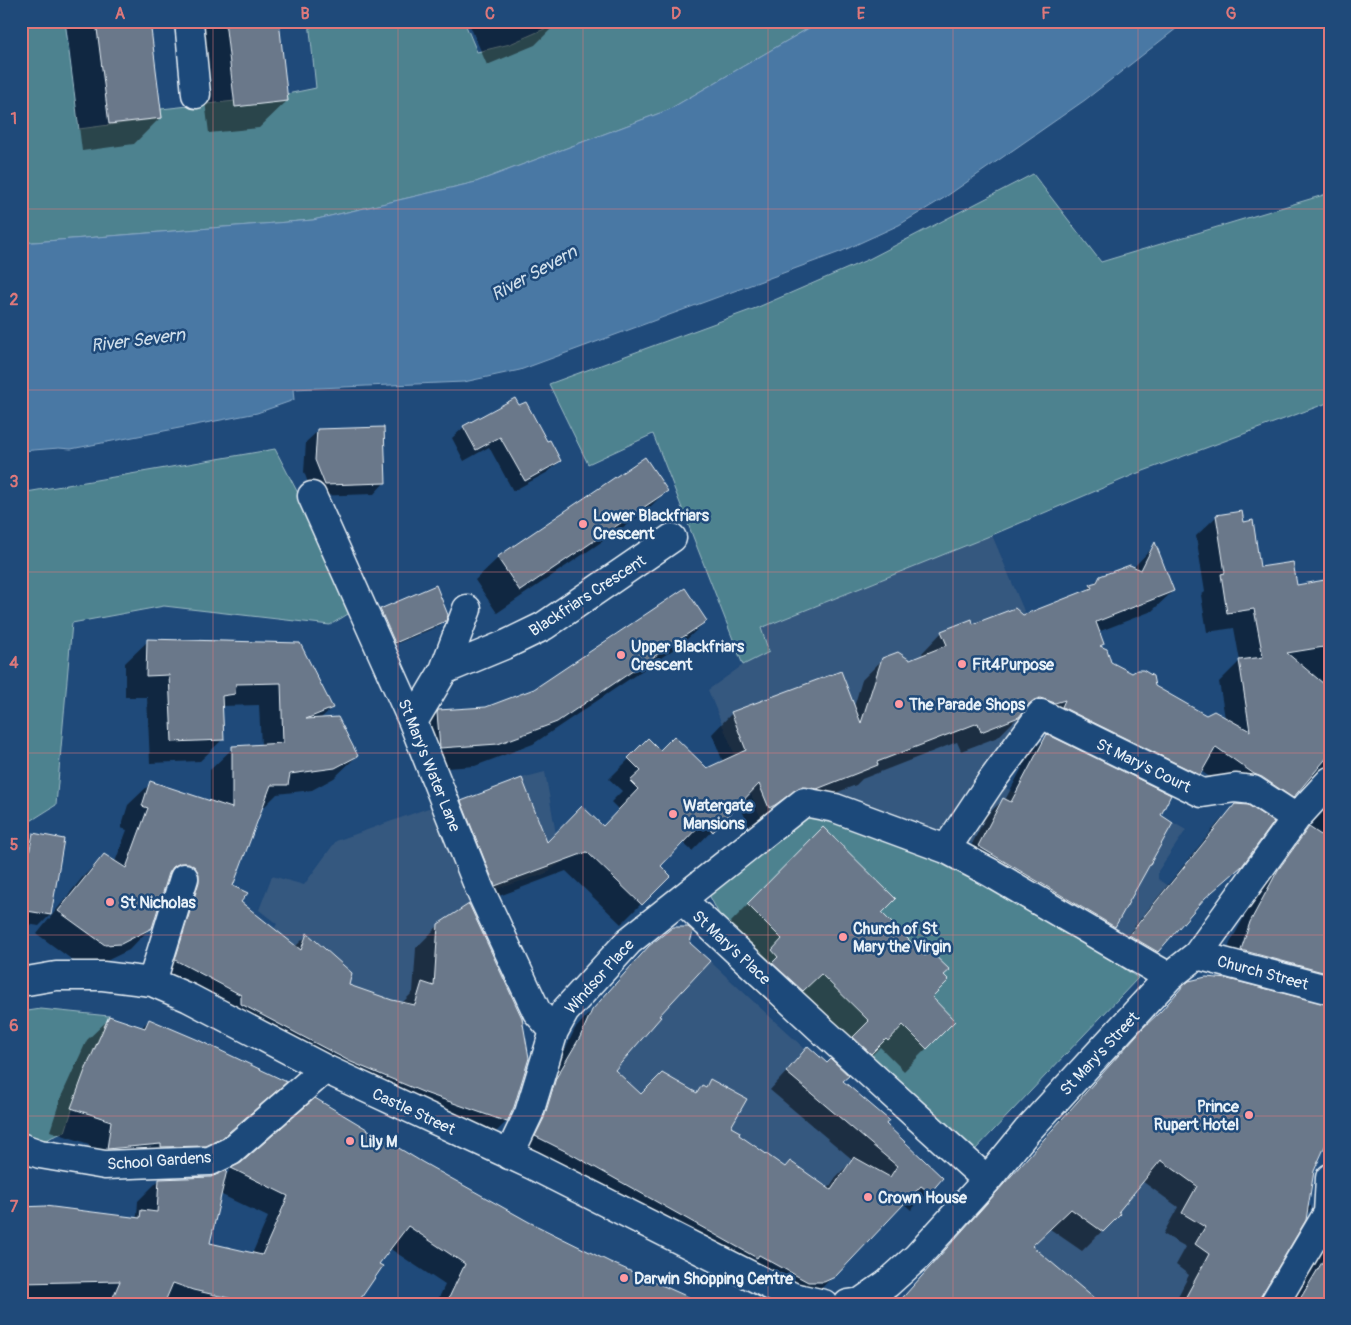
<svg xmlns="http://www.w3.org/2000/svg" width="1351" height="1325" font-family="Pangolin,sans-serif">
<rect width="100%" height="100%" fill="#1f4a7a"/>
<filter id="ink" filterUnits="userSpaceOnUse"><feTurbulence type="fractalNoise" baseFrequency=".02" numOctaves="2"/><feDisplacementMap in="SourceGraphic" scale="10" xChannelSelector="R" yChannelSelector="G"/><feConvolveMatrix kernelMatrix="1 2 1 2 8 2 1 2 1" color-interpolation-filters="sRGB"/></filter>
<g filter="url(#ink)">
<path fill="#36587f" d="M992 535 1064 706 1004 787 1111 846 1141 804 1186 830 1158 871V879L1169 886 1236 803 1277 826 1253 857 1205 898 1157 954 978 846 961 838 805 798 760 816 708 690 743 665 769 652 761 628Z
M545 772 561 863 545 874 490 891 459 802 522 778Z
M434 806 522 1018 527 1047 528 1069 512 1124 425 1093 241 1004 240 988 277 924 259 910 272 876 304 885 336 841Z
M691 937 690 943 805 1049 808 1046 835 1070 833 1073 889 1120 886 1125 932 1167 922 1177 884 1224 835 1277 824 1282H807L759 1255 757 1258 571 1154 534 1135 580 1037 602 998 649 946Z
M1206 977 1236 980 1330 1003V1135L1314 1171 1310 1195 1302 1208 1306 1215 1303 1227 1295 1229 1256 1304H909L1009 1180 1125 1046 1161 1011 1188 981Z"/>
<path fill="#4e828f" stroke="#9bbac4" d="M21 21H65L79 129 162 118 161 109 235 101H288L287 94 316 88 309 21H464L477 52 510 44 558 23V21H821L668 110 476 182 313 220 21 243Z
M1033 174 1101 262 1330 193V402L1138 473 992 535 761 628 769 652 743 665 653 434 588 464 549 384 756 308 869 259Z
M275 449 299 495 353 611 330 625 164 606 72 623 56 805 29 822 21 820V493Z
M804 809 987 876 1138 978 975 1150 723 922 703 883Z
M41 1009 109 1016 86 1066 65 1132 52 1137 21 1156V1012Z"/>
<path fill="#4878a4" stroke="#88a8c6" d="M821 21H1186L1085 100 944 198 899 225 840 252 520 370 464 382 293 389 294 400 257 413 71 449 59 448 21 451V243L313 220 476 182 668 110Z"/>
<path fill="#0007" fill-rule="evenodd" d="M66 21H149L161 117 134 144 82 151Z
M195 21H278L287 101 259 128 209 133Z
M468 21H556L557 23 535 45 487 65Z
M518 407 560 461 548 472 513 491 489 447 464 461 452 438 464 427Z
M318 431 385 482 374 494 313 496 304 472 306 442Z
M667 490 644 513 497 613 475 580 498 558Z
M1217 516 1259 568 1296 586 1330 581V682L1322 684 1330 690V1132L1296 1210 1311 1206V1208L1259 1296 1257 1304H1174L1189 1275 1176 1265 1186 1247 1163 1234 1178 1207 1142 1181 1117 1212 1119 1214 1082 1251 1050 1229 1031 1247 1099 1304H897L974 1219 1080 1097 1169 1003 1325 1006 1321 999 1221 970 1230 943 1258 892 1288 850 1322 813 1325 806 1313 786 1301 788 1272 817 1234 794 1201 771 1179 794 1034 723 1020 718 1016 719 998 737 961 751 957 742 862 779 856 785 749 827 739 803 692 851 682 842 659 866 641 904 621 924 566 871 475 905 442 822 462 802 546 844 603 827 619 810 611 802 622 791 609 779 648 740 660 751 707 769 723 762 712 734 732 713 854 707 862 680 883 659 910 661 923 656 922 653 942 632 1023 616 1085 592 1100 577 1133 568 1155 545 1173 591 1152 611 1098 632 1103 644 1100 647 1110 662 1206 717 1225 718 1219 682 1240 661 1234 628 1207 632 1201 595 1205 592 1196 536Z
M435 587 445 620 439 626 389 647 375 616 380 610Z
M706 621 683 643 533 744 475 766 418 770 416 734 439 711 486 708 535 690Z
M148 641 299 644 332 708 320 719 357 756 334 778 312 790 277 794 265 806H261L231 887 239 902 295 947 307 935 347 986 402 1003 413 992 416 948 439 925 513 1107 506 1122 484 1144 154 982 173 889 166 885H164L151 927 129 950 98 965 82 967 37 934 82 878 104 855 115 862 127 830 121 828 128 805 151 783 210 802V770L233 748 261 746 259 705 221 706 223 739 200 761 150 763 147 697H125V663Z
M1047 736 1172 823 1114 926 1097 944 962 864 986 816 1004 799 1005 800 1030 753Z
M1236 805 1241 866 1195 907 1140 969 1113 953 1218 823Z
M823 829 880 913 942 975 930 997 954 1021 904 1071 880 1047 865 1062 862 1060 841 1081 942 1178 911 1210 903 1203 816 1294 518 1154 539 1097 562 1056 575 1029 632 966 658 1016 613 1070 641 1096 695 1094 711 1081 729 1128 737 1135 784 1168 828 1189 836 1177 853 1160 770 1090 808 1048 827 1065 847 1044 798 995 780 1013 751 986 757 980 726 927Z
M33 834 63 840 50 917 49 916 39 926 21 923V849L22 846Z
M110 1018 141 1028 149 1020 285 1082 263 1104 198 1160 85 1171 89 1144 50 1131 61 1097 87 1040Z
M242 1164 447 1178 544 1231 610 1263 700 1304H436L445 1285 389 1248 378 1264 358 1300 365 1304H99L100 1302 21 1304V1208L135 1218 137 1216 138 1201 159 1180 224 1177 231 1169ZM220 1194 268 1217 252 1254 209 1244Z
M1330 1212V1304H1285Z"/>
<path fill="#6b788a" stroke="#e8f1f8" d="M96 21H150L162 118 109 124Z
M225 21H279L288 101 235 107Z
M515 398 519 405 526 402 547 441 550 440 561 461 525 481 500 437 476 450 463 426Z
M384 427 386 483 325 485 315 460 317 429Z
M645 457 668 491 520 591 497 557Z
M1242 511 1244 522 1253 520 1260 567 1293 562 1297 585 1330 579V646L1287 653 1330 689V754L1293 798 1262 777 1254 774 1216 747 1200 775 1062 707 1065 700 1055 703 1040 698 1034 700 1029 704 1019 717 981 732 978 723 877 762 878 765 817 789 800 787 775 805 769 808 759 784 713 832 703 822 661 866 671 876 642 905 587 852 495 886 461 801 522 778 547 842 582 806 603 826 638 789 630 781 641 771 628 758 648 738 660 750 674 736 707 768 746 750 731 712 841 671 861 723 882 658 898 652 910 660 947 645 941 631 972 619 973 624 1015 608 1023 615 1092 588 1090 584 1097 582 1100 576 1130 565 1141 570 1155 542 1174 591 1096 622 1104 644 1100 646 1107 649 1111 662 1132 673 1137 670H1143L1153 676 1155 686 1206 715 1214 711 1250 731 1239 660 1263 657 1254 609 1227 613 1221 574 1225 573 1216 515Z
M436 585 448 615 446 621 395 643 380 609Z
M685 588 707 621 557 722 498 744 440 748 437 713 438 710 486 707 534 689Z
M147 639 300 643 333 708 306 719 338 717 358 756 335 768 290 774 288 785H271L233 886 248 893 241 902 301 950 307 933 352 973 349 985 392 1000 415 1005 422 982 434 986 438 924 469 904 522 1018 529 1058 514 1107 507 1122 425 1093 351 1062 241 1004V995L175 960 199 882V874L195 867 189 863H180L173 867 169 873 152 928 121 944 105 945 58 911 104 854 126 868 148 808 142 806 150 781 232 808V746L283 743 281 683 236 684 235 694 222 696 224 740 172 742 169 675 146 676Z
M1047 734 1171 795 1161 815 1173 823 1115 927 978 846 1003 798 1011 802Z
M1235 804 1248 805 1274 822 1242 866 1205 898 1158 952 1129 935Z
M823 827 896 899 882 913 925 956 930 951 950 970 944 975 949 980 932 997 955 1021 927 1049 903 1025 888 1041 886 1039 871 1054 853 1037 869 1021 821 974 803 991 772 963 778 957 772 950 782 939 747 904Z
M1309 827 1330 841V974L1241 950 1250 922 1278 870Z
M33 833 64 839 51 915 21 910V858L28 859Z
M673 927H688L693 931 690 943 710 961 659 1016 661 1017 615 1070 641 1094 662 1073 697 1093 702 1085 706 1087 710 1079 747 1099 731 1127 740 1132 739 1135 785 1167 790 1161 831 1190 854 1157 890 1177 897 1166 786 1072 808 1046 827 1063 831 1059 849 1076 843 1081 889 1120 886 1124 943 1178 930 1193 921 1186 835 1277 824 1282H808L759 1255 757 1258 571 1154 535 1136 544 1118 556 1078 580 1037 592 1010 649 946Z
M1206 977 1228 979 1330 1005V1135L1314 1171 1306 1220 1261 1296 1258 1304H1182L1209 1254 1195 1244 1205 1227 1182 1213 1197 1186 1161 1160 1119 1211 1121 1214 1103 1232 1071 1209 1032 1246 1101 1304H897L1143 1028 1161 1011 1184 985 1189 981Z
M109 1016 145 1028 149 1019 196 1039 287 1082 222 1138 206 1146 161 1147V1144L107 1149 111 1121 71 1108 84 1073Z
M315 1098 422 1162 529 1222 610 1262 704 1304H446L465 1264 408 1226 379 1264 383 1266 357 1304H255L193 1290 173 1283 164 1304H110L120 1281 21 1283V1207L45 1206 140 1218 141 1210 157 1212 159 1179 211 1177 227 1170 210 1243 262 1255 288 1196 231 1168 241 1163Z
M1330 1249V1304H1297Z"/>
<g fill="none" stroke-linecap="round" stroke-linejoin="round">
<g stroke="#e8f1f8" stroke-width="31">
<path id="minor" d="M189 21 196 94
M312 496 413 722 480 890 537 1012 554 1031
M444 670 507 644 544 626 672 538
M413 722 444 670 467 609
M946 849 990 783 1041 714 1202 793 1235 788 1253 790 1296 818
M682 900 823 1031 987 1180
M1197 955 1330 990
M21 982 56 976H103L152 982 189 998 325 1069 532 1165 793 1297 824 1304
M152 982 184 878
M23 1148 40 1154 105 1165 210 1161 231 1151 325 1069
M509 1155 529 1113 554 1031 565 1011 629 941 804 802 835 808 946 849 991 873 1169 977
M848 1304 861 1302 887 1284 917 1257 987 1180 1027 1131 1169 977 1197 955 1296 818 1330 781
M1274 1304 1328 1213 1330 1178"/>
</g>
<use href="#minor" stroke="#1f4a7a" stroke-width="28"/>
</g>
</g>
<path fill="none" stroke="#dd787b" stroke-width="1" stroke-opacity="0.55" d="M213 21V1304M398 21V1304M583 21V1304M768 21V1304M953 21V1304M1138 21V1304M21 209H1330M21 390H1330M21 572H1330M21 753H1330M21 935H1330M21 1116H1330"/>
<g fill="#ff9aa2" stroke="#1f4a7a" stroke-width="2">
<circle cx="583" cy="524" r="5"/>
<circle cx="621" cy="655" r="5"/>
<circle cx="962" cy="664" r="5"/>
<circle cx="899" cy="704" r="5"/>
<circle cx="673" cy="814" r="5"/>
<circle cx="110" cy="902" r="5"/>
<circle cx="843" cy="937" r="5"/>
<circle cx="1249" cy="1115" r="5"/>
<circle cx="350" cy="1141" r="5"/>
<circle cx="868" cy="1197" r="5"/>
<circle cx="624" cy="1278" r="5"/>
</g>
<g text-anchor="middle" stroke-width="5" stroke-linejoin="round" paint-order="stroke">
<g font-size="16" font-weight="bold" fill="#e8f1f8" stroke="#1f4a7a" text-anchor="start">
<text x="593" y="521">Lower Blackfriars<tspan x="593" dy="18">Crescent</tspan></text>
<text x="631" y="652">Upper Blackfriars<tspan x="631" dy="18">Crescent</tspan></text>
<text x="972" y="670">Fit4Purpose</text>
<text x="909" y="710">The Parade Shops</text>
<text x="683" y="811">Watergate<tspan x="683" dy="18">Mansions</tspan></text>
<text x="120" y="908">St Nicholas</text>
<text x="853" y="934">Church of St<tspan x="853" dy="18">Mary the Virgin</tspan></text>
<text x="1239" y="1112" text-anchor="end">Prince<tspan x="1239" dy="18">Rupert Hotel</tspan></text>
<text x="360" y="1147">Lily M</text>
<text x="878" y="1203">Crown House</text>
<text x="634" y="1284">Darwin Shopping Centre</text>
</g>
<g font-size="16" fill="#e8f1f8" stroke="#1f4a7a">
<text transform="translate(587 595) rotate(-33)" y="6">Blackfriars Crescent</text>
<text transform="translate(430 765) rotate(68)" y="6">St Mary's Water Lane</text>
<text transform="translate(1144 765) rotate(26)" y="6">St Mary's Court</text>
<text transform="translate(732 947) rotate(43)" y="6">St Mary's Place</text>
<text transform="translate(1263 972) rotate(15)" y="6">Church Street</text>
<text transform="translate(599 976) rotate(-48)" y="6">Windsor Place</text>
<text transform="translate(1099 1053) rotate(-47)" y="6">St Mary's Street</text>
<text transform="translate(414 1111) rotate(25)" y="6">Castle Street</text>
<text transform="translate(159 1160) rotate(-4)" y="6">School Gardens</text>
</g>
<g font-size="18" font-style="italic" fill="#d0dfeb" stroke="#1f4a7a">
<text transform="translate(534 273) rotate(-29)" y="6">River Severn</text>
<text transform="translate(138 340) rotate(-7)" y="6">River Severn</text>
</g>
</g>
<rect width="1351" height="1325" fill="none" stroke="#1f4a7a" stroke-width="55"/>
<rect x="28" y="28" width="1296" height="1270" fill="none" stroke="#dd787b" stroke-width="2"/>
<g font-size="16" text-anchor="middle" font-weight="bold" fill="#dd787b">
<text x="120" y="19">A</text>
<text x="305" y="19">B</text>
<text x="490" y="19">C</text>
<text x="676" y="19">D</text>
<text x="861" y="19">E</text>
<text x="1046" y="19">F</text>
<text x="1231" y="19">G</text>
<text x="14" y="124">1</text>
<text x="14" y="305">2</text>
<text x="14" y="487">3</text>
<text x="14" y="668">4</text>
<text x="14" y="850">5</text>
<text x="14" y="1031">6</text>
<text x="14" y="1212">7</text>
</g>
</svg>
